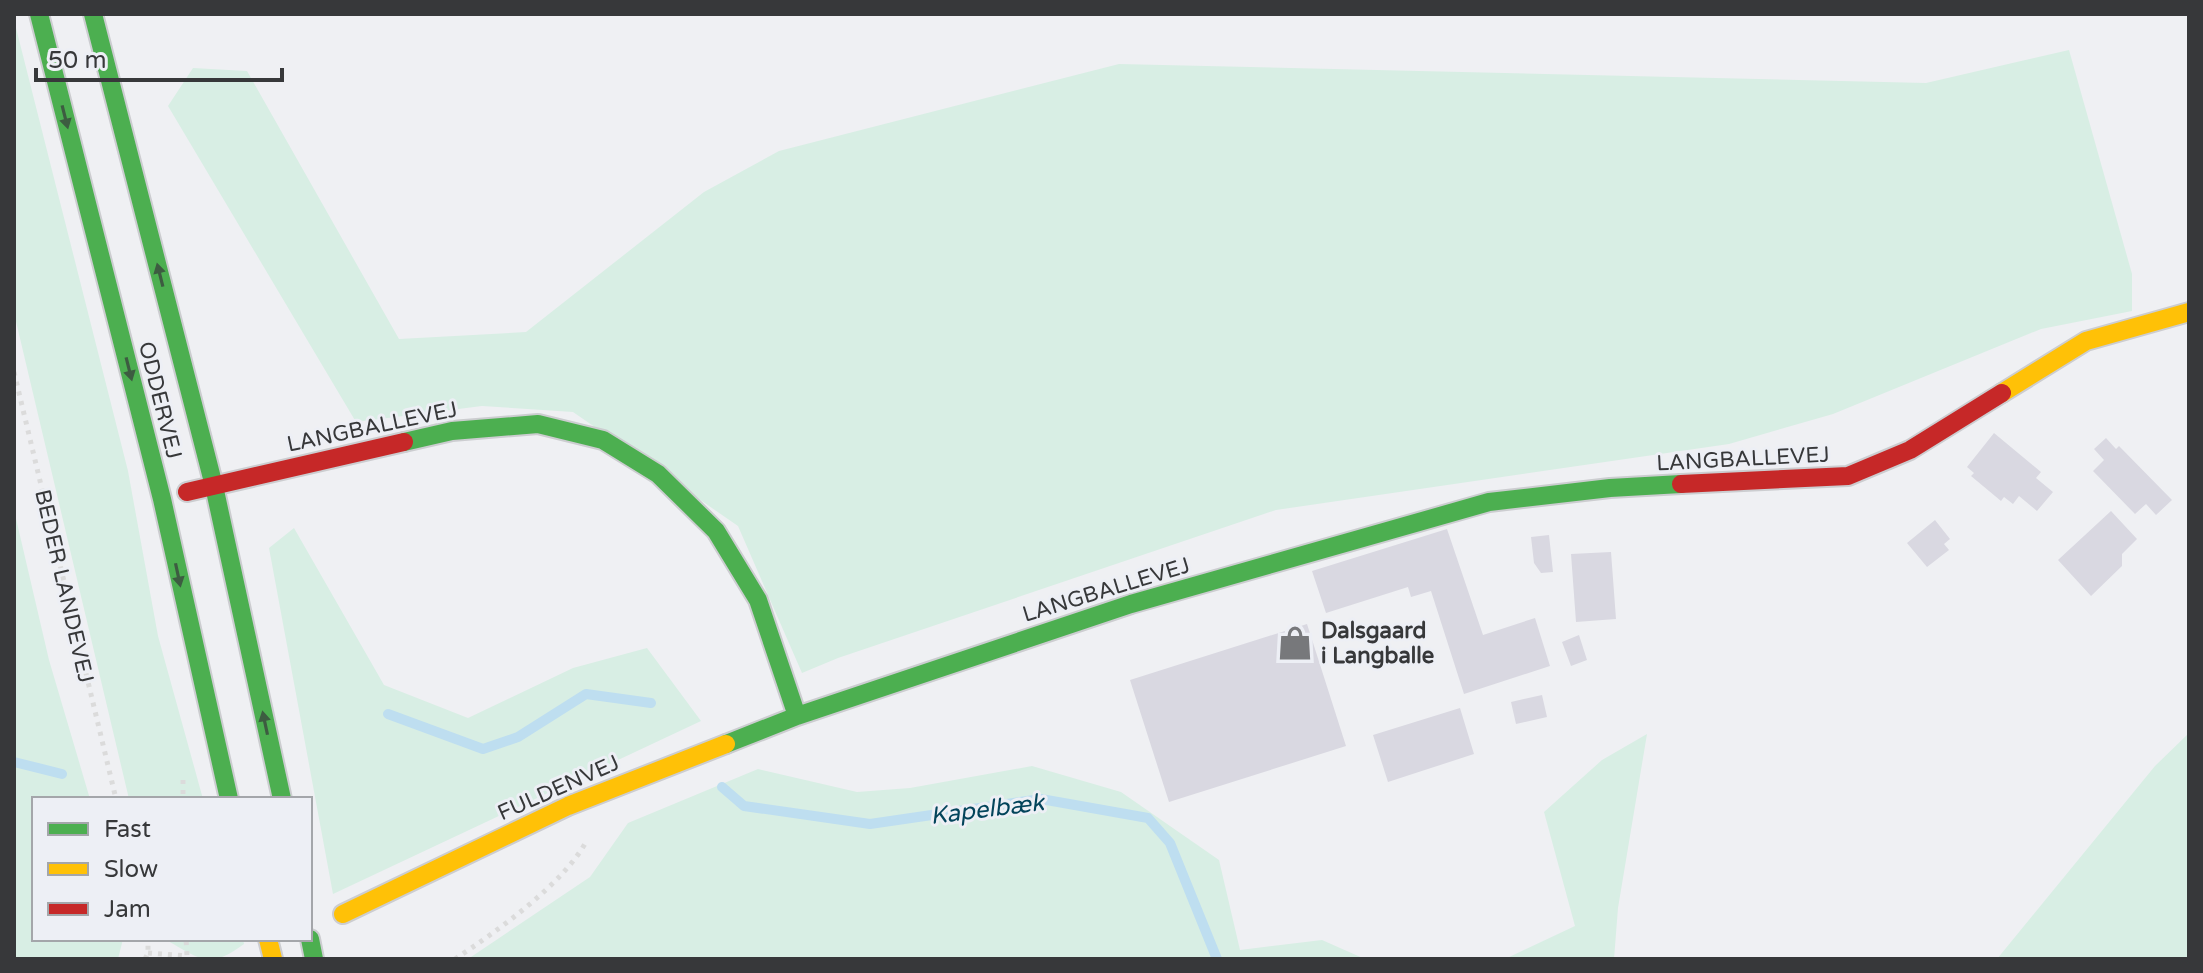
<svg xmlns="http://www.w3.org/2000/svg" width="2203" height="973" font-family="'Varela Round',sans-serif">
<rect width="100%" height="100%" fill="#eff0f3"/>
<path fill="#d8eee4" d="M14 20 128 471 158 636 203 799H129L14 313Z
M2069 50 2132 274V311L2041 329 1833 414 1729 444 1276 510 838 658 802 673 738 526 573 412 482 406 356 422 168 106 193 68 247 71 399 339 526 332 704 192 779 151 1119 64 1926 83Z
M14 510 49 660 90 799H34V939H123L118 959H14Z
M294 528 384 685 468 718 573 668 647 648 701 721 333 894 269 548Z
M2189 733V959H1997L2155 766Z
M1647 734 1618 908 1614 959H1505L1575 926 1544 812 1602 760Z
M1032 766 1121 792 1219 860 1240 950 1322 940 1365 959H468L590 877 628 823 758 769 857 792 910 788Z
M164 939H243L244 944C208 971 200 958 164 939Z"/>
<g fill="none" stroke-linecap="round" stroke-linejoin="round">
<path stroke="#bedef0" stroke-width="10" d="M388 714 483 749 518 737 586 694 651 703
M14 762 62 774
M722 787 744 806 870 824 1041 799 1148 818 1170 843 1217 959"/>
</g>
<path fill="#d9d8e1" d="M1994 433 2041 472 2036 478 2053 492 2037 511 2019 496 2013 504 2004 497 2001 501 1971 476 1974 473 1967 467Z
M2106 438 2116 449 2119 446 2172 500 2156 515 2146 504 2135 514 2093 471 2104 460 2094 449Z
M2111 511 2137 539 2122 554V566L2091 596 2058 560Z
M1935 520 1950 539 1944 544 1949 550 1927 567 1907 543Z
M1447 529 1483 635 1535 618 1550 666 1464 694 1431 591 1411 597 1408 587 1326 613 1312 571Z
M1549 535 1553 572 1541 573 1534 563 1531 537Z
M1611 552 1616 619 1576 622 1571 554Z
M1307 624 1346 746 1169 802 1130 680Z
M1579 635 1587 660 1571 666 1562 642Z
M1542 695 1547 717 1516 724 1511 702Z
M1460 708 1474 754 1388 782 1373 735Z"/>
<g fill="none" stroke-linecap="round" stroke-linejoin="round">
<g stroke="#cccdd0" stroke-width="22">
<path id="fast" d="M39 14 162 499 229 799
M93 14 214 486 282 799
M404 442 452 431 538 424 603 440 658 474 716 531 758 600 797 716
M726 744 797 716 1131 604 1489 502 1610 488 1681 484
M310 939 314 959"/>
</g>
<g stroke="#cccdd0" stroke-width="22">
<path id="slow" d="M2002 393 2086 341 2189 312
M343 914 568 806 726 744
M268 939 273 959"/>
</g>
<g stroke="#cccdd0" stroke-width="22">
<path id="jam" d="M1681 484 1848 476 1910 450 2002 393
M187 492 404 442"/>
</g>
<path stroke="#dbdbdb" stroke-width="5" stroke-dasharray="4 6" stroke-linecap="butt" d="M14 372 116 799
M183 780V799
M148 953 187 956 186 939
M145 959 148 953V939
M455 959C496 932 565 883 587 840"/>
<use href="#fast" stroke="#4caf50" stroke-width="18"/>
<use href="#slow" stroke="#ffc107" stroke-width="18"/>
<use href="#jam" stroke="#c62828" stroke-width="18"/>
</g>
<defs><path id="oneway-solid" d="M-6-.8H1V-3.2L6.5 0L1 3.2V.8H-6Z" transform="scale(2)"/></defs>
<g fill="#3d5c41">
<use href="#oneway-solid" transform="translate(65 117) rotate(76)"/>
<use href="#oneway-solid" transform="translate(160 275) rotate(-104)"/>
<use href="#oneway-solid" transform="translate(129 369) rotate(76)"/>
<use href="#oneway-solid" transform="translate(178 575) rotate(78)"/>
<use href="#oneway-solid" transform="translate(265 723) rotate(-102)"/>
</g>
<defs>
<g id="shop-bare" transform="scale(2.76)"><path d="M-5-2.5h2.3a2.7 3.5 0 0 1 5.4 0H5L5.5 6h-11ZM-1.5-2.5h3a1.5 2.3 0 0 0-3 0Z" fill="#77787b" stroke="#edeff5" stroke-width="2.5" paint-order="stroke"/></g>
</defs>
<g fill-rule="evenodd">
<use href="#shop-bare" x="1295" y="643"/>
</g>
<g text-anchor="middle" stroke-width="6" stroke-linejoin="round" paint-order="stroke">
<g font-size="22" fill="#37383a" stroke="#edeff5">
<text transform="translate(161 400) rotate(76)" y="8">ODDERVEJ</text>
<text transform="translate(372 426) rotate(-12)" y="8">LANGBALLEVEJ</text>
<text transform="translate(1743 458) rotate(-3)" y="8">LANGBALLEVEJ</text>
<text transform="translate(65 586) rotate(77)" y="8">BEDER LANDEVEJ</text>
<text transform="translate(1106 589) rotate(-17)" y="8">LANGBALLEVEJ</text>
<text transform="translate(558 787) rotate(-24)" y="8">FULDENVEJ</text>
</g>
<g font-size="22" font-weight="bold" fill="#37383a" stroke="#edeff5" text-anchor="start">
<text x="1321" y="638">Dalsgaard<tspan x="1321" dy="25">i Langballe</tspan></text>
</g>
<g font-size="24" font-style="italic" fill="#03445b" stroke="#edeff5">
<text transform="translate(987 809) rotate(-7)" y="8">Kapelbæk</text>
</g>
</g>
<rect width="2203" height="973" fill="none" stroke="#37383a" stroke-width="32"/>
<rect x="32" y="797" width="280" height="144" fill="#edeff5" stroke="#a4a6aa" stroke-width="2"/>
<rect x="48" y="823" width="40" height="12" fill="#4caf50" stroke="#a4a6aa" stroke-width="2"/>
<text x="104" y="837" font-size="24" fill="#37383a">Fast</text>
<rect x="48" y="863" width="40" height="12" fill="#ffc107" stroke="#a4a6aa" stroke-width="2"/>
<text x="104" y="877" font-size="24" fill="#37383a">Slow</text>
<rect x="48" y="903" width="40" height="12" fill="#c62828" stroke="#a4a6aa" stroke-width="2"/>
<text x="104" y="917" font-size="24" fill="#37383a">Jam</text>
<path d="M36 68v12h246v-12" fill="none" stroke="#37383a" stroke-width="4"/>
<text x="48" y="68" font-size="24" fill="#37383a" stroke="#edeff5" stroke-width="6" paint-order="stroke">50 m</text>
</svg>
